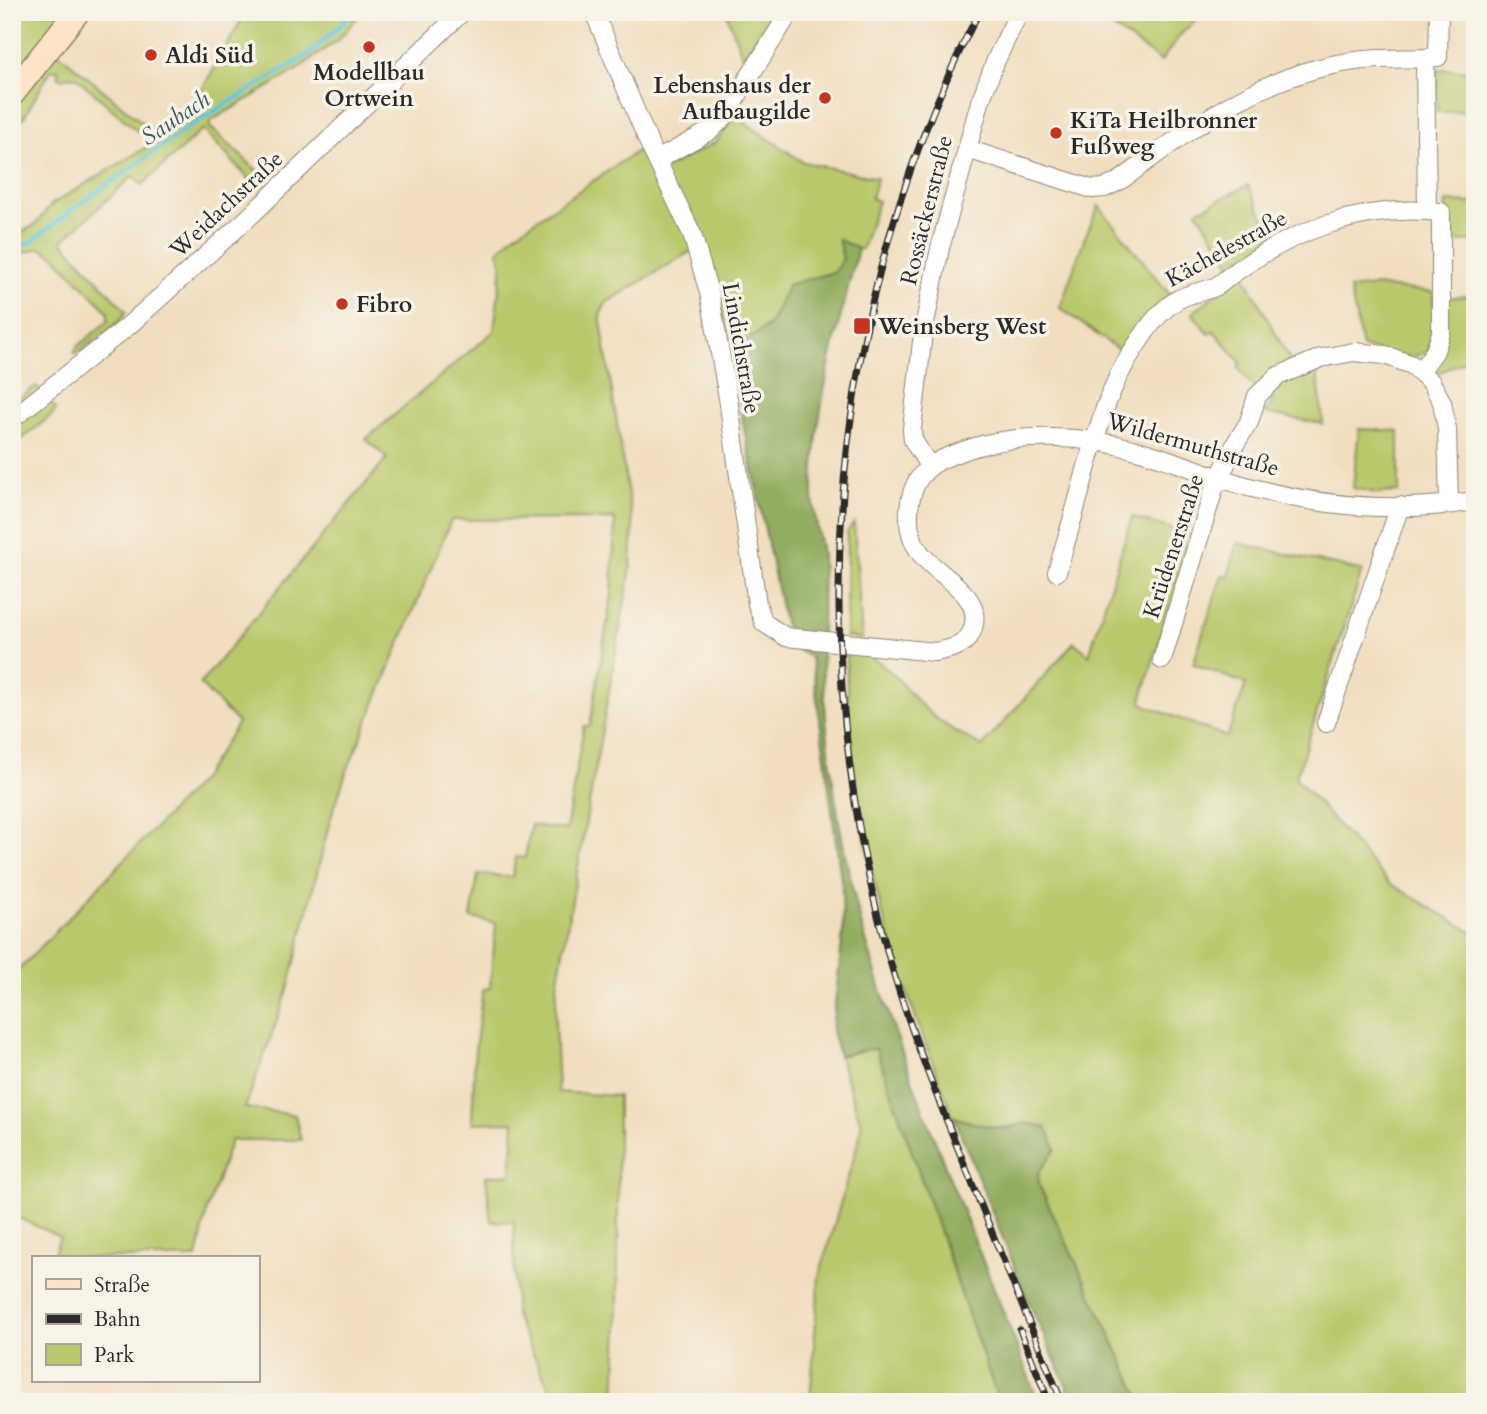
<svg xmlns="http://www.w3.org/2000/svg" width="1487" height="1414" font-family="Cardo,serif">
<rect width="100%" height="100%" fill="#f7f3e8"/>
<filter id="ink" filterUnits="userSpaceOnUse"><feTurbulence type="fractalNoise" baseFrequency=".0143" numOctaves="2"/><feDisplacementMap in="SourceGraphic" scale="14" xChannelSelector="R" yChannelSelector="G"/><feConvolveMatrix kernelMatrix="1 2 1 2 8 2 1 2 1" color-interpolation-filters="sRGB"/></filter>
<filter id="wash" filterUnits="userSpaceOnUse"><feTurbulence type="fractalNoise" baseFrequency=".00686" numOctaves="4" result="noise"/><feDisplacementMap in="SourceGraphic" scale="28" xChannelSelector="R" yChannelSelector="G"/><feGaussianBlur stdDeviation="1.57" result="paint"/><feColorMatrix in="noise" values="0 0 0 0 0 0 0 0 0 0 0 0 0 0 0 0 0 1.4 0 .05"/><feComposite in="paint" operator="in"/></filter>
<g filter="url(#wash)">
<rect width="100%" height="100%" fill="#f1debf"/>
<path fill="#bac96c" stroke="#727a4c" stroke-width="2" d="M24 12H66L45 42 149 128 163 133 184 121 246 12H362L339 39 294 72 211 121 209 126 263 176 264 184 258 189 203 129 142 185 133 176 62 241 126 311 120 321 77 354 74 353 77 347 108 321V312L55 256 40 248 12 257V237L35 225 52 204 145 148 149 140 146 135 138 132 76 77 68 76 63 79 59 77 58 70H51L24 117 12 128V27Z
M726 12H773L744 56 742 55Z
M1091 12H1202L1204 13 1181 34 1161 61Z
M1437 69 1475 71V111L1437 112Z
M735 116 803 162 877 178 871 198 878 201 862 249H858L839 240 843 259 834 272 788 285 770 324 745 342 734 355 703 244 606 303 600 315 633 526 631 566 557 985 555 1024 558 1092 618 1096V1323L615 1402H556L515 1316 514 1222 491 1221 486 1176 511 1174 514 1122 472 1123 475 1050 483 989 490 988 496 923 471 918 478 874 512 877 516 857 525 858 531 825 566 830 584 726H590L612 594 615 519 451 520 346 773 330 820 288 990 245 1108 295 1115 301 1140H231L207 1210 197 1258H52L60 1237 12 1215V977L201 780 238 723 200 684 387 458 366 439 494 331 502 265 498 251 514 235 643 147 655 174 716 142Z
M1248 185 1274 240 1231 264 1197 211Z
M1446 202 1475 203V242L1444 241Z
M1099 206 1170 295 1135 329 1119 350 1060 308 1084 239Z
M1243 273 1291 362 1254 388 1238 368 1241 363 1214 331 1209 334 1192 313Z
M1374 286 1433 292 1435 325 1428 351C1407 363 1384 352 1362 347L1350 289Z
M1475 295V355L1435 375 1433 368 1446 298Z
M1317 367 1323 424 1264 413 1274 401 1267 394 1283 380Z
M36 386 56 409 53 414 12 447V404Z
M1359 429 1399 431V492L1376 493 1353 488Z
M1132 517 1191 535 1141 701 1147 706 1227 737 1246 684 1193 664 1222 575 1228 577 1237 543 1362 571 1296 778 1389 883 1475 934V1402H1142L1039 1185 1038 1173 1056 1149 1026 1123C999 1132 980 1125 954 1117 933 1064 912 1011 895 956 864 858 847 752 846 650 886 653 902 690 931 714 945 727 965 736 982 747L1074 642 1089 655Z
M854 523 862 639 846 637 847 532Z
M876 1048 999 1402H810L819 1277 860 1136 861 1124 839 1056Z"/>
<path fill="#93ad60" stroke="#5f6c46" stroke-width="2" d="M838 239 858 249C837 328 815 409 813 490 812 512 820 534 822 556 824 595 820 636 823 675 828 773 844 871 873 964 918 1113 984 1256 1038 1402H999L876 1049 861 1050 839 1056 832 1031 843 932 842 886 813 668 810 657 793 647 784 622 743 423 734 355 745 342 770 324 788 285 834 272 843 259Z
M954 1117 976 1124 1008 1129 1026 1123 1046 1127 1056 1149 1038 1173 1039 1185 1142 1402H1074L1027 1298Z"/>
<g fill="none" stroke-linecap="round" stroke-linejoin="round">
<path stroke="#5fc5dc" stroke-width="4.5" d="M12 248 30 243 74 208 195 123 308 55 354 12"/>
</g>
</g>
<g filter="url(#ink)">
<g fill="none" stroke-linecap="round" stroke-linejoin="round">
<g stroke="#8e8475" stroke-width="20">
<path id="street" d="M594 12 651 148 692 234 710 296 728 398 757 604 764 623 786 637 935 652C951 649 968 646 973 628 984 592 936 577 919 551 911 540 908 525 909 511 912 468 938 459 975 447 1020 433 1087 436 1133 449 1172 459 1209 476 1249 487 1322 507 1399 513 1475 501
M967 149 1092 189 1105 188 1121 180C1195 126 1260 74 1355 61 1378 58 1402 59 1425 58
M657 160 711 130 724 117 790 12
M1420 372 1435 351 1441 333V212L1427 211 1425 58 1438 57 1439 12
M12 419 127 327 247 219 462 12
M929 466 913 440 912 429 923 333 940 248 980 102 996 60 1019 12
M1057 572C1067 538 1077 504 1086 470 1102 416 1110 381 1144 334 1152 322 1164 308 1177 300 1189 293 1204 292 1217 286 1223 282 1228 277 1234 273 1290 232 1356 207 1427 211
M1162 660 1214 489 1237 441 1249 422 1257 396 1278 376 1321 358 1354 352 1385 355 1412 365 1431 382 1442 402 1447 429 1449 504
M1326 723 1400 506"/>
</g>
<g stroke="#8e8475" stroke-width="27">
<path id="secondary" d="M12 94 77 12"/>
</g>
<use href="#street" stroke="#fff" stroke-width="18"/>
<use href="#secondary" stroke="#fee4c5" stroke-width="24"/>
<g stroke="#2b2b2b" stroke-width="7">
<path id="rail" d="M979 12C829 302 801 641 888 954 908 1026 937 1097 965 1166 997 1245 1029 1323 1062 1402
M1020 1330 1049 1402"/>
</g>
<use href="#rail" stroke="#f7f3e8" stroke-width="4.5" stroke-dasharray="13" stroke-linecap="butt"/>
</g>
</g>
<g fill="#c8321e" stroke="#f7f3e8" stroke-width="2.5">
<circle cx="369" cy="47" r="7"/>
<circle cx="151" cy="55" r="7"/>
<circle cx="825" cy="98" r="7"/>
<circle cx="1056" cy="133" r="7"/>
<circle cx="342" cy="304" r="7"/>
<rect x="853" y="317" width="18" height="18" rx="3.5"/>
</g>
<g text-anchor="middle" stroke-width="7" stroke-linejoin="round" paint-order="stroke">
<g font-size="23" font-weight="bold" fill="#2b2b2b" stroke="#f7f3e8" text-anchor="start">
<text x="165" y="63">Aldi Süd</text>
<text x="369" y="80" text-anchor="middle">Modellbau<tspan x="369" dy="26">Ortwein</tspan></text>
<text x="811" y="93" text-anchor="end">Lebenshaus der<tspan x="811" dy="26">Aufbaugilde</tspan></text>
<text x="1070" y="128">KiTa Heilbronner<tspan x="1070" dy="26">Fußweg</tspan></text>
<text x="356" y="312">Fibro</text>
<text x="878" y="334">Weinsberg West</text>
</g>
<g font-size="23" fill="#2b2b2b" stroke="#f7f3e8">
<text transform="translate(226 204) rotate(-43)" y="8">Weidachstraße</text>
<text transform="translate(926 210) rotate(-76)" y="8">Rossäckerstraße</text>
<text transform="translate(1226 248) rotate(-29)" y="8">Kächelestraße</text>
<text transform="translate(742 348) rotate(80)" y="8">Lindichstraße</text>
<text transform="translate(1193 444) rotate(16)" y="8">Wildermuthstraße</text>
<text transform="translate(1173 546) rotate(-72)" y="8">Krüdenerstraße</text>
</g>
<g font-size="24" font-style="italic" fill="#3b5960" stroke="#f7f3e8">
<text transform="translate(175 118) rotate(-34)" y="8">Saubach</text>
</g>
</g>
<rect width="1487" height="1414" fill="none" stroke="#f7f3e8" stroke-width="42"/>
<rect x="32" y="1256" width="228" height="126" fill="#f7f3e8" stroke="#a5a39c" stroke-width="2"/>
<rect x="46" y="1279" width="35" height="10" fill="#fee4c5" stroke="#a5a39c" stroke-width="2"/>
<text x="94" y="1292" font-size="21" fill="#2b2b2b">Straße</text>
<rect x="46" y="1314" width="35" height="10" fill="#2b2b2b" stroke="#a5a39c" stroke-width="2"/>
<text x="94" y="1326" font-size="21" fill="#2b2b2b">Bahn</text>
<rect x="46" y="1344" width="35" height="21" fill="#bac96c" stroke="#a5a39c" stroke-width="2"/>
<text x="94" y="1362" font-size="21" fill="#2b2b2b">Park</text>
</svg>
